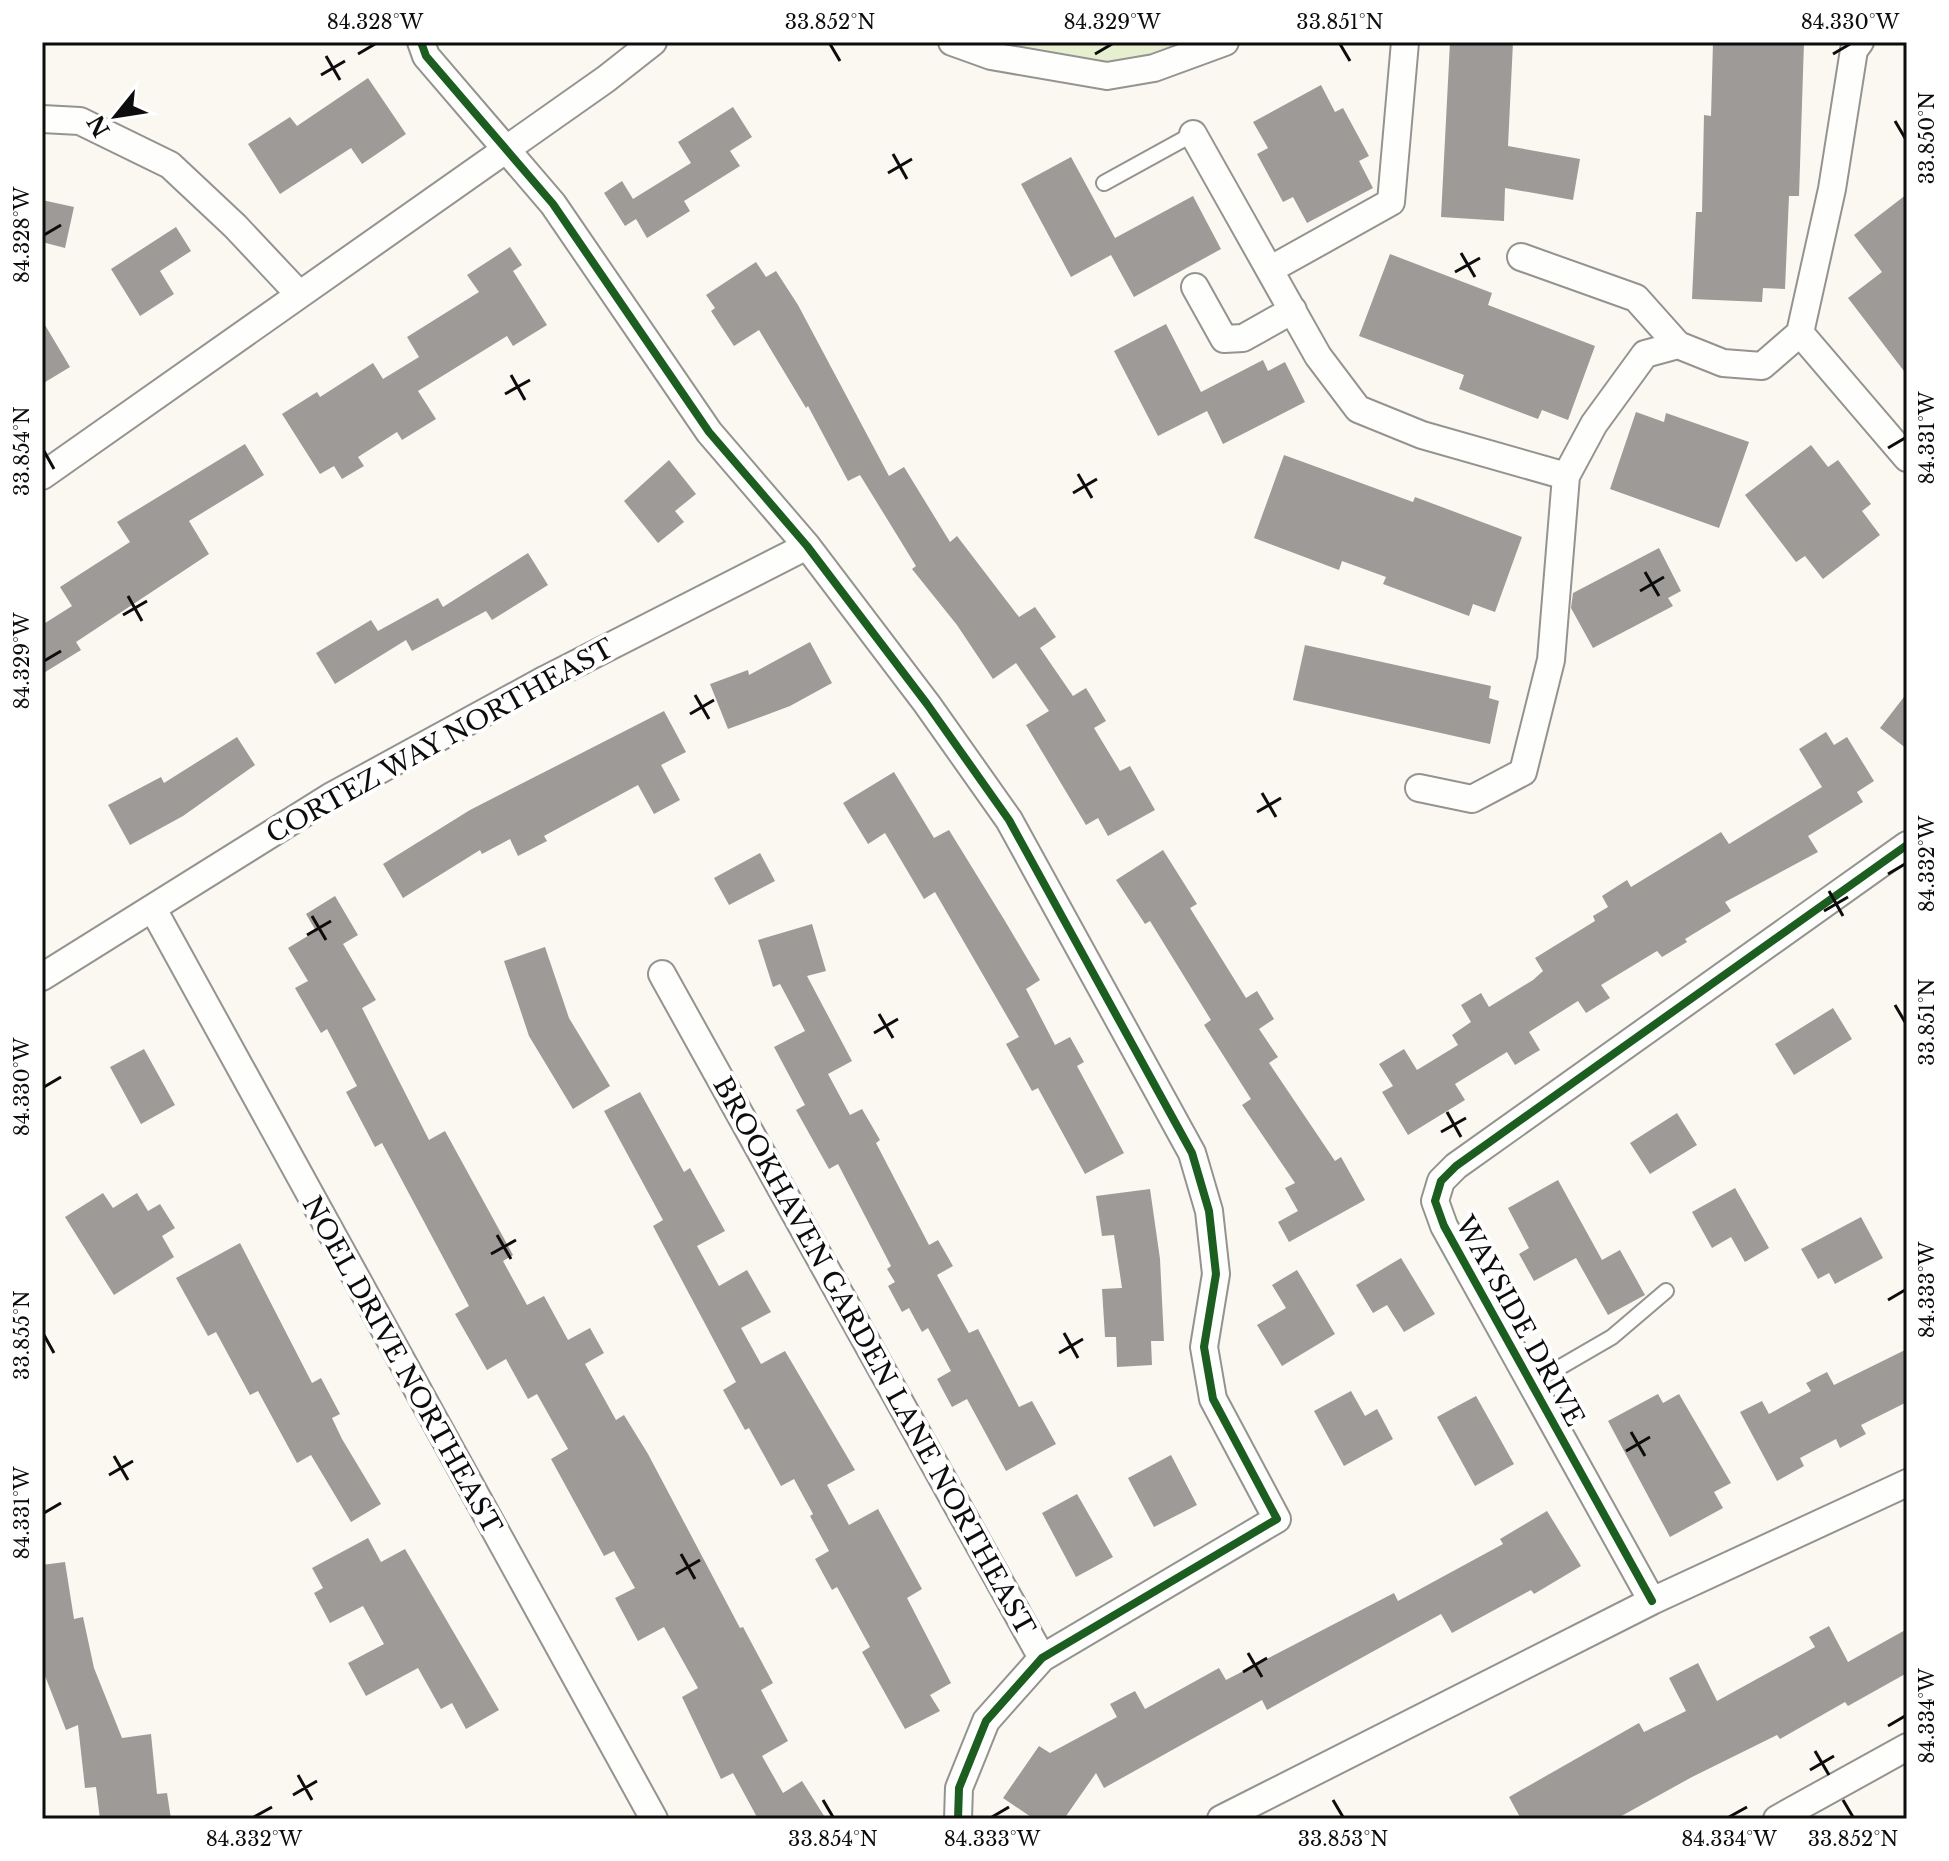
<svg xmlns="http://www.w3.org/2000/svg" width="1949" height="1861" font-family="'Libre Baskerville',serif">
<rect width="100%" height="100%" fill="#fbf8f1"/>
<path fill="#e6f0d1" d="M992 42H1219L1135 81Z"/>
<path fill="#9e9a97" d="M1450 42H1513L1508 146 1580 159 1573 200 1505 188 1504 221 1441 217Z
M1713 42H1804L1799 196H1789L1785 289 1763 288 1762 302 1692 299 1696 212H1702L1704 115 1711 116Z
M368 78 406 134 362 164 351 148 280 194 248 144 290 117 297 126Z
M1321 85 1335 112 1343 108 1369 156 1359 161 1373 188 1307 223 1293 197 1283 202 1257 154 1268 148 1253 122Z
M733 107 752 137 730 151 740 166 684 201 690 211 647 238 636 219 625 226 604 193 622 181 633 199 691 163 678 142Z
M1071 157 1115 238 1193 196 1221 249 1134 297 1111 255 1071 277 1021 184Z
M1907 194V375L1848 298 1882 272 1854 235Z
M42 200 74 207 65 248 42 242Z
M176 227 191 251 160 271 174 294 140 316 111 269Z
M510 247 522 265 513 271 547 325 513 346 507 336 418 391 436 419 402 440 397 432 358 457 364 466 342 479 334 466 320 474 282 414 317 392 320 397 373 363 383 379 419 357 407 337 479 292 467 275Z
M1390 254 1492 293 1488 305 1595 346 1568 420 1542 410 1538 419 1459 389 1464 375 1359 336Z
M756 262 766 277 776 271 798 305 889 476 904 467 950 542 957 536 1019 617 1035 607 1056 637 1040 648 1073 696 1086 688 1106 721 1094 728 1120 771 1130 766 1155 810 1108 836 1098 818 1086 825 1026 725 1049 711 1016 663 993 679 957 625 912 569 916 566 860 475 848 481 808 406 806 408 759 330 734 346 711 311 715 308 706 295Z
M42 320 70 367 42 384Z
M1166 324 1201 392 1263 360 1268 371 1285 362 1305 402 1223 444 1207 411 1158 436 1114 351Z
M1636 412 1664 422 1666 413 1749 442 1719 528 1610 489Z
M245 444 264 475 189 521 209 554 76 642 81 650 42 674V625L72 606 60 587 130 542 117 522Z
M1811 445 1828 467 1838 460 1871 504 1862 511 1880 535 1823 579 1805 556 1796 562 1745 495Z
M1284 455 1413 502 1415 497 1522 537 1495 612 1473 604 1469 616 1383 584 1386 577 1342 561 1339 570 1254 538Z
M669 460 696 494 675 511 684 522 658 543 624 501Z
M1659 548 1681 591 1668 598 1673 606 1593 648 1571 608 1573 593Z
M528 553 548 585 492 620 486 611 412 651 406 640 335 684 316 653 371 620 378 631 438 598 443 607Z
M810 642 832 683 790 706 728 729 710 684 748 670 749 675Z
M1305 645 1491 686 1489 698 1499 701 1490 744 1293 700Z
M1907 693V749L1880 728Z
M664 711 686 752 661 765 680 800 654 814 638 785 544 836 547 841 518 856 510 839 482 854 480 850 403 898 383 864 470 810Z
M1826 732 1834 745 1847 737 1874 781 1857 792 1863 802 1808 836 1818 852 1725 902 1731 911 1685 939 1687 942 1662 957 1657 951 1601 985 1610 998 1586 1013 1578 1001 1529 1032 1540 1050 1515 1065 1507 1052 1455 1084 1465 1100 1408 1135 1382 1092 1393 1086 1379 1064 1404 1049 1417 1070 1458 1045 1452 1035 1471 1022 1461 1005 1481 993 1489 1007 1533 980 1543 971 1535 958 1595 921 1593 916 1608 907 1602 896 1627 880 1631 887 1721 832 1729 844 1822 787 1799 749Z
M237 737 255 765 183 816 130 845 108 805 161 777 164 783Z
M894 772 934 838 949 830 1005 921 1040 980 1026 989 1055 1045 1070 1037 1084 1062 1077 1066 1124 1153 1085 1174 1038 1088 1032 1091 1006 1044 1019 1037 935 892 924 899 885 833 868 844 843 803Z
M1163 850 1197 904 1190 908 1246 998 1257 991 1274 1019 1259 1029 1278 1057 1269 1063 1335 1161 1341 1157 1365 1200 1289 1242 1278 1222 1298 1211 1285 1188 1295 1183 1242 1105 1251 1099 1204 1025 1211 1020 1150 921 1145 924 1116 880Z
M760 853 775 881 729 905 714 878Z
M335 896 358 935 343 944 376 1000 362 1008 429 1140 445 1131 513 1255 503 1261 527 1305 544 1296 568 1340 590 1328 604 1353 585 1364 616 1420 624 1415 648 1454 740 1628 743 1627 773 1683 761 1690 788 1741 762 1756 783 1793 802 1781 826 1819H758L733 1773 721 1779 682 1697 698 1688 664 1627 638 1641 615 1598 635 1588 614 1551 604 1556 551 1459 568 1449 537 1394 528 1399 506 1359 487 1370 455 1314 469 1306 382 1143 375 1147 346 1092 357 1086 327 1029 321 1033 295 988 308 981 288 948 316 931 306 914Z
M812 924 826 971 807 976 852 1061 828 1074 850 1115 862 1109 880 1140 876 1143 929 1245 938 1240 953 1266 937 1275 969 1333 978 1329 1019 1407 1032 1401 1056 1444 1006 1471 967 1399 952 1407 937 1379 951 1371 928 1328 922 1332 909 1308 902 1312 888 1286 895 1282 887 1269 891 1266 838 1164 829 1169 796 1110 805 1105 774 1047 805 1031 780 984 773 987 758 940Z
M545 947 569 1018 610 1086 573 1109 529 1036 504 961Z
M1833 1008 1852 1039 1794 1075 1775 1044Z
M144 1049 175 1105 141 1124 110 1067Z
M640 1092 684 1172 690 1168 725 1231 697 1246 719 1286 747 1270 771 1312 741 1328 761 1364 785 1351 855 1470 827 1485 849 1525 878 1509 922 1589 907 1598 951 1683 930 1695 940 1711 905 1729 862 1652 870 1647 837 1587 832 1590 815 1559 829 1551 810 1516 813 1514 794 1479 781 1486 749 1428 745 1430 723 1390 736 1382 653 1226 663 1220 604 1111Z
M1677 1113 1697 1145 1650 1174 1630 1143Z
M1558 1180 1602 1260 1620 1250 1645 1295 1608 1315 1576 1258 1534 1281 1519 1254 1529 1248 1508 1208Z
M1735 1188 1769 1248 1745 1262 1731 1237 1712 1248 1692 1212Z
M1150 1189 1160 1259 1164 1341H1151L1152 1365 1117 1367 1116 1337H1105L1102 1289 1122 1288 1114 1235 1102 1236 1096 1196Z
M103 1193 113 1208 137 1193 148 1211 160 1204 175 1228 162 1236 174 1257 114 1295 65 1217Z
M1861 1217 1883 1258 1835 1284 1829 1273 1818 1279 1801 1249Z
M240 1243 312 1383 321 1378 340 1414 332 1418 342 1439 381 1504 351 1522 311 1455 297 1463 258 1391 250 1395 216 1332 208 1336 176 1278Z
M1401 1258 1435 1314 1404 1332 1387 1305 1373 1313 1356 1285Z
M1297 1270 1335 1334 1282 1366 1257 1325 1286 1308 1272 1285Z
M1907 1349V1402L1861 1425 1866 1434 1840 1448 1836 1439 1800 1458 1804 1466 1777 1481 1740 1412 1762 1401 1769 1414 1811 1391 1806 1383 1827 1372 1834 1385Z
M1351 1391 1365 1416 1377 1409 1393 1439 1344 1466 1314 1411Z
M1658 1394 1663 1403 1679 1394 1731 1483 1714 1492 1723 1508 1670 1537 1608 1421Z
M1476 1396 1514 1464 1475 1486 1437 1417Z
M1171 1455 1197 1505 1154 1527 1128 1478Z
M1077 1494 1113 1557 1076 1577 1042 1513Z
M1547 1511 1581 1566 1534 1594 1531 1590 1452 1633 1441 1614 1267 1710 1262 1700 1104 1788 1096 1773 1064 1819H1034L1003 1798 1039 1746 1050 1753 1117 1717 1110 1704 1135 1691 1145 1709 1219 1668 1226 1680 1394 1593 1398 1601 1503 1544 1500 1539Z
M368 1538 381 1562 405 1549 499 1710 466 1729 452 1703 441 1709 418 1668 366 1696 348 1663 384 1644 363 1606 330 1623 314 1593 323 1588 312 1568Z
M65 1562 74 1619 83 1617 94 1668 122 1738 151 1734 157 1794 167 1793 171 1819H100L96 1787 85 1788 78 1725 66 1730 42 1668V1565Z
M1829 1626 1848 1662 1907 1629V1673L1848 1706 1845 1702 1780 1739 1777 1735 1692 1777 1616 1819H1521L1509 1797 1639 1723 1644 1732 1686 1711 1669 1678 1698 1663 1717 1701 1815 1647 1809 1637Z"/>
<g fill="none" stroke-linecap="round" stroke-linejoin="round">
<g stroke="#949390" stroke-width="18">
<path id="service" d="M1104 183 1193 134
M1531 1384 1612 1337 1666 1291"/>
</g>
<g stroke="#949390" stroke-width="30">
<path id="minor" d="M421 42 426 56 553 204 709 432 807 546 927 704 1009 820 1192 1153 1209 1211 1216 1274 1204 1347 1213 1399 1277 1519 1042 1658 986 1721 959 1788 958 1819
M952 42 991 56 1107 76 1154 68 1225 42
M42 119 80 121 170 165 235 226 298 293
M1193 134 1318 356 1358 409 1422 435 1566 476
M1521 257 1636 298 1678 345
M1271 269 1391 202 1405 42
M1195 287 1224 339 1243 338 1293 310
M1800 333 1907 458
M42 476 606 79 653 42
M1419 788 1472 799 1523 772 1551 660 1566 476 1594 424 1645 354 1678 345 1723 363 1762 366 1800 333 1832 189 1854 50 1860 42
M153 909 654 1819
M662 974 1042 1658
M42 977 330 797 546 679 807 546
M1652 1601 1444 1226 1435 1201 1441 1181 1456 1166 1907 845
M1221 1819 1652 1601 1907 1483
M1777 1819 1907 1747"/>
</g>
<use href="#service" stroke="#fefefd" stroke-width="14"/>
<use href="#minor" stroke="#fefefd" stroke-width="26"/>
<g stroke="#fff" stroke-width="13">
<path id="cycleway" d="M421 42 426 56 553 204 709 432 807 546 927 704 1009 820 1192 1153 1209 1211 1216 1274 1204 1347 1213 1399 1277 1519 1042 1658 986 1721 959 1788 958 1819
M1652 1601 1444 1226 1435 1201 1441 1181 1456 1166 1907 845"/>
</g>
<use href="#cycleway" stroke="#1b5e20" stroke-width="8"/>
</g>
<path fill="none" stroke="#0d0d0d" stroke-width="3" d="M830 44 840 61M1340 44 1350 61M358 54 375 44M1095 54 1112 44M1833 54 1850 44M326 56 340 80M321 75 345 61M1895 121 1905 138M893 154 907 179M888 173 912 159M44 235 61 225M1461 253 1475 277M1455 272 1480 258M511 375 525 400M505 394 530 380M1888 448 1905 438M44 451 54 469M1078 474 1092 498M1073 493 1097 479M1645 572 1659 596M1640 591 1664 577M128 596 142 621M123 615 147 601M44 661 61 651M695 695 709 719M690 714 714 700M1262 793 1276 817M1257 812 1281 798M1888 874 1905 864M1829 891 1843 916M1824 911 1848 897M312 916 326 940M307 935 331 921M1895 1005 1905 1022M879 1014 893 1038M874 1033 898 1019M44 1087 61 1077M1447 1112 1461 1137M1441 1132 1466 1118M497 1235 511 1259M491 1254 516 1240M1888 1300 1905 1290M1064 1333 1078 1358M44 1335 54 1353M1059 1353 1083 1339M1631 1432 1645 1456M1626 1451 1650 1437M114 1456 128 1480M109 1475 133 1461M44 1513 61 1503M681 1554 695 1579M676 1574 700 1560M1248 1653 1262 1677M1243 1672 1267 1658M1888 1726 1905 1716M1815 1751 1829 1775M1810 1770 1834 1756M298 1775 312 1800M293 1795 317 1781M823 1800 833 1817M1333 1800 1343 1817M1843 1800 1853 1817M254 1817 272 1807M992 1817 1009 1807M1729 1817 1747 1807"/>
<g text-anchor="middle" stroke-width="8" stroke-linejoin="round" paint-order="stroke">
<g font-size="26" fill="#0d0d0d" stroke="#fff">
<text transform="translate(440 741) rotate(-29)" y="9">CORTEZ WAY NORTHEAST</text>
<text transform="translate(1520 1321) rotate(61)" y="9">WAYSIDE DRIVE</text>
<text transform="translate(874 1356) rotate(61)" y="9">BROOKHAVEN GARDEN LANE NORTHEAST</text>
<text transform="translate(402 1365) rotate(61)" y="9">NOEL DRIVE NORTHEAST</text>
</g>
</g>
<rect width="1949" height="1861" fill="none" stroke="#ffffff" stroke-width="88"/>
<g transform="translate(116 116) rotate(240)" stroke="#ffffff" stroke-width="6" paint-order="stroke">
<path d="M0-6L14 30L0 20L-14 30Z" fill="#0d0d0d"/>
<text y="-12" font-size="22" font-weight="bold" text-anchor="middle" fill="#0d0d0d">N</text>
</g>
<rect x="44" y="44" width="1861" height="1773" fill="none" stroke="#0d0d0d" stroke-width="3"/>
<g font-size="20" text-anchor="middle" fill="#0d0d0d">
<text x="375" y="29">84.328°W</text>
<text x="830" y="29">33.852°N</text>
<text x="1112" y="29">84.329°W</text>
<text x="1340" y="29">33.851°N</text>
<text x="1850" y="29">84.330°W</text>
<text transform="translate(1927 138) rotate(-90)" y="7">33.850°N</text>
<text transform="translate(22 235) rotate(-90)" y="7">84.328°W</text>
<text transform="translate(1927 438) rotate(-90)" y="7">84.331°W</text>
<text transform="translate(22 451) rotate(-90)" y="7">33.854°N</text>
<text transform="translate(22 661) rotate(-90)" y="7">84.329°W</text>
<text transform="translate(1927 864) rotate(-90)" y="7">84.332°W</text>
<text transform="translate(1927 1022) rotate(-90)" y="7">33.851°N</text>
<text transform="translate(22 1087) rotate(-90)" y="7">84.330°W</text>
<text transform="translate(1927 1290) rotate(-90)" y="7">84.333°W</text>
<text transform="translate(22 1335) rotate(-90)" y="7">33.855°N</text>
<text transform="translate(22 1513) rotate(-90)" y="7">84.331°W</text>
<text transform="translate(1927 1716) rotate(-90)" y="7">84.334°W</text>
<text x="254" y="1846">84.332°W</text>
<text x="833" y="1846">33.854°N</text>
<text x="992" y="1846">84.333°W</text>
<text x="1343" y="1846">33.853°N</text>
<text x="1729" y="1846">84.334°W</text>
<text x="1853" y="1846">33.852°N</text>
</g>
</svg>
